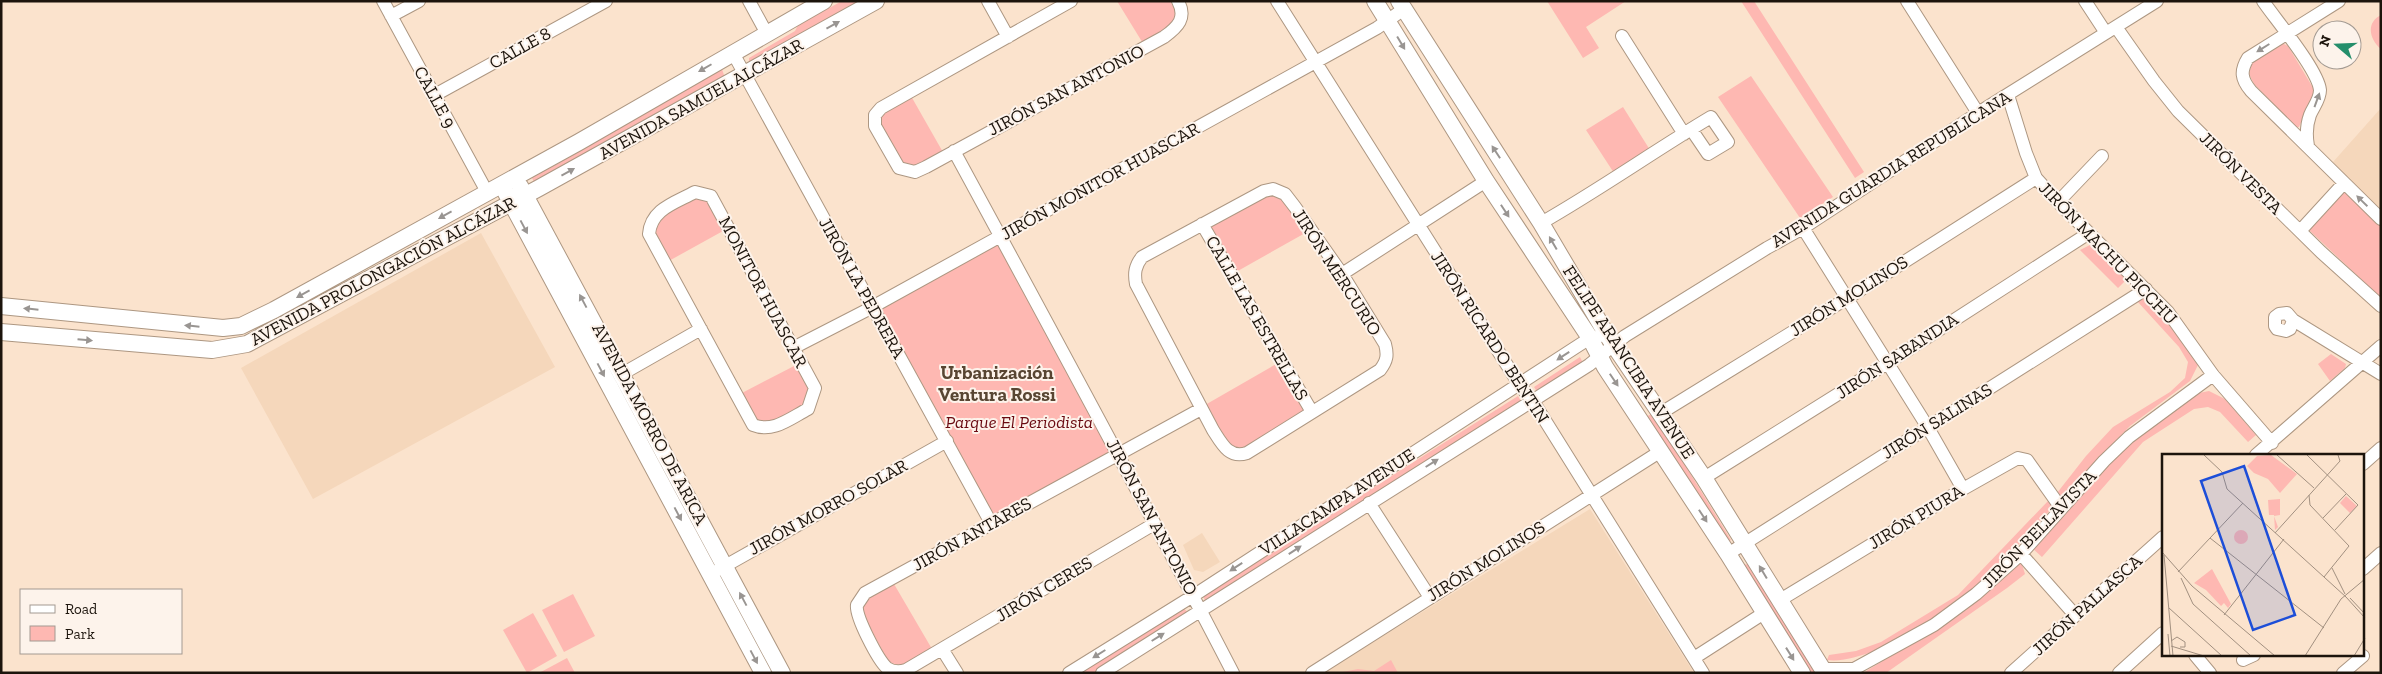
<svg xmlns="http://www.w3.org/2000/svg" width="2382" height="674" font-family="'Zilla Slab',serif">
<rect width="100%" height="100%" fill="#fbe3cd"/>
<path fill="#f5d7bb" d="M2381 108V211L2333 162Z
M481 233 555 367 313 499 241 368Z
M1590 509 1694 673H1323Z
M1202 533 1220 562 1203 572 1194 570 1183 545Z"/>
<path fill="#feb8b2" d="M842 1H865L752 63 749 62V58L795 31 798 25Z
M1117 1H1170L1176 12 1173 26 1144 45Z
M1547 1H1626L1586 27 1599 48 1583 58Z
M1741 1H1754L1864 172 1855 178Z
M2381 15V49C2370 40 2365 23 2381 15Z
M2280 42 2288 46 2315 91 2299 127H2296L2254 84 2249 74 2252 62Z
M722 69 725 78 534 182 532 178 577 153 584 146Z
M1751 76 1833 197 1800 218 1718 97Z
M911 96 944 154 905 169 879 130V116Z
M1623 107 1650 150 1614 173 1586 130Z
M2344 192 2348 193 2381 225V298L2310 231V227L2340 194Z
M1264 193H1277L1307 232 1236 272 1211 228 1212 224Z
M695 195 707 199 723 231 667 262 653 232 657 218Z
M2092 244 2127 279 2118 288 2080 250Z
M997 245 1001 247 1112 449 1110 455 997 516 990 515 879 309Z
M2148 294 2189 345 2198 365 2190 381 2130 426 2062 496 2057 493 2086 456 2113 427 2170 392 2185 378 2188 362 2179 347 2137 301Z
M2331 354 2346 364 2345 368 2330 381 2318 364Z
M1580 357 1583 363 1538 393 1534 387Z
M1278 363 1304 409 1302 413 1243 452 1230 450 1205 405Z
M798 364 812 388 810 401 777 424 755 423 740 394Z
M2209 391 2225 399 2256 435 2248 442 2220 412 2208 407 2194 409 2143 442 2042 557 2031 547 2100 469 2148 424 2194 394Z
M1518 396 1522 403 1205 601 1203 595Z
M1653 413 1731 540 1727 543 1646 417Z
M2048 501 2053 507C1999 566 1952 622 1875 651 1860 656 1843 662 1827 660L1829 655 1856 651 1881 642 1958 595Z
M2021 561 2025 574 2007 588 1886 673H1863L1966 610Z
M1749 564 1817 673H1808L1742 565Z
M894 584 932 649C917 658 904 671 888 661L863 615C860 597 881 591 894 584Z
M573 594 595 636 564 652 542 610Z
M1183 608 1189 613 1093 673H1078Z
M533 613 557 656 527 673 503 630Z
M567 658 575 673H539Z
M1391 660 1398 673H1338L1358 669 1374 671Z"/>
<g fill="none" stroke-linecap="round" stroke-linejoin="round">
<g stroke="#ad9782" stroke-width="14">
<path id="minor" d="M383 1 487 192
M749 1 767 34
M988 1 1008 37
M1071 1 881 108 875 115V126L899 168 915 172 926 167 1164 37C1178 27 1187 18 1178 1
M1277 1 1519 384 1536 406 1703 673
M1907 1 1978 113
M2085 1 2106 33
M2263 1C2276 20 2318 70 2320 90 2320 100 2313 107 2310 115 2306 126 2306 135 2308 146
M2339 1 2248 58C2240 71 2241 79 2251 91L2381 219
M391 16 419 1
M2116 27 2154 81 2178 111 2321 252 2381 306
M1622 36 1684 134
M733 53 991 523
M2008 95 2026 153 2036 178 2058 202 2168 312 2213 375 2272 443
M433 96 606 1
M954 151C1048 324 1142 497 1233 673
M1273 189 1285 194 1295 207 1342 274 1385 344C1388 355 1387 361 1380 370L1247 453C1229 459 1222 444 1213 430L1136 284C1134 273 1135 266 1142 257L1264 191Z
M695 192 711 196 815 388 808 409C789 419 773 433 753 425L649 234C651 209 675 203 695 192Z
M2058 202 2102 156
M1541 223C1599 190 1654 151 1711 117L1728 142 1708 154 1691 129
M1202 224 1312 412
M1803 228 1927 426 1963 489
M2300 231 2344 183
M1342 274 1486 181
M2293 320 2290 329 2286 331 2277 329 2275 326V317L2279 314 2287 313 2293 320 2381 374
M793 348 865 311 1377 28 1404 9
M622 374 701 329
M1661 413 1846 299 2036 178
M2256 455 2381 346
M2363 464 2381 448
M1704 478 1886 364 2089 233
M1369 503 1429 596
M1154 524 906 670C900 672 893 672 887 668 878 660 855 616 857 605L865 593 1201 409
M1728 554 2146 289
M2021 554 2075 615
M2363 569 2381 553
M718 570 947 441
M1780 600 1963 489 2018 458 2027 460 2061 508
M942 649 957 673
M2195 655 2210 673
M1694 658 1764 613
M2243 660 2254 655
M1823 669H1854L1934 625 1976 594 2021 554 2104 461 2129 437 2213 375
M1069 673 1193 596 1590 338 1598 337
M1102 673 1589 365 1625 336 1767 248 1803 228 1978 113 2157 1
M1312 673 1661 451
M2011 673 2163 537
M2119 673 2163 633
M2343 673 2363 656"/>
</g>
<g stroke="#ad9782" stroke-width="18">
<path id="major" d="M1375 1 1486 181 1590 338 1605 367 1728 554 1802 673
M1399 1 1541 223 1607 335 1704 478 1825 673
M520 186 782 673
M506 193 763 673
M1 306 223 328 241 326 274 310 579 142 824 1
M1 332 212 350 247 344 539 188 876 1"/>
</g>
<use href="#minor" stroke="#fff" stroke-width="12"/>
<use href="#major" stroke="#fff" stroke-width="16"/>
</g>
<defs><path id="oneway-solid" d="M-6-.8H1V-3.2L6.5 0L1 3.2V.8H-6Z" transform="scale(1.25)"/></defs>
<g fill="#999592">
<use href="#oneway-solid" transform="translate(833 25) rotate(-29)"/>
<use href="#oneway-solid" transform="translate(1401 43) rotate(59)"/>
<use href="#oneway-solid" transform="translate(2263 48) rotate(148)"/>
<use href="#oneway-solid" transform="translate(705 68) rotate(150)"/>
<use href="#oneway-solid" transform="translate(2317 100) rotate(-70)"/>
<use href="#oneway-solid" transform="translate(1496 152) rotate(-123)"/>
<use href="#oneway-solid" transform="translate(568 172) rotate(-29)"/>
<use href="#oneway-solid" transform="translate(2362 201) rotate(-136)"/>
<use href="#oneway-solid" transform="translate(1505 211) rotate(57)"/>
<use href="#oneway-solid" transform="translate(445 215) rotate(151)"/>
<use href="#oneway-solid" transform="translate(524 227) rotate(62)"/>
<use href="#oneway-solid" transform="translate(1553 243) rotate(-120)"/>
<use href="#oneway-solid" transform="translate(303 294) rotate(151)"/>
<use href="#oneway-solid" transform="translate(583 301) rotate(-118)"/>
<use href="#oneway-solid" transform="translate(31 309) rotate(-174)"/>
<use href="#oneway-solid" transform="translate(192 326) rotate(-174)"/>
<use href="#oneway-solid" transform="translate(85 340) rotate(5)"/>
<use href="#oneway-solid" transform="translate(1563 356) rotate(147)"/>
<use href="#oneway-solid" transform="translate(601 370) rotate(62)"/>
<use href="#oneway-solid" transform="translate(1614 380) rotate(56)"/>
<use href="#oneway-solid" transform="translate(1432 463) rotate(-32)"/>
<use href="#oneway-solid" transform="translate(678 514) rotate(62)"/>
<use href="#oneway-solid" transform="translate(1703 516) rotate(57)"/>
<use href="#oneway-solid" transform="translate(1295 550) rotate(-33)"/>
<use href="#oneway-solid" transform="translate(1236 567) rotate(147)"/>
<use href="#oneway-solid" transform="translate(1763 572) rotate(-121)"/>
<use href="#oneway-solid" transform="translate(743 599) rotate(-118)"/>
<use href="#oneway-solid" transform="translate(1158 637) rotate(-32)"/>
<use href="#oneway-solid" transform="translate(1099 654) rotate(148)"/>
<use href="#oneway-solid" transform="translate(1790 654) rotate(58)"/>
<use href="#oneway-solid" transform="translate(754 657) rotate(62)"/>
</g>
<g text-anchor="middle" stroke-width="4" stroke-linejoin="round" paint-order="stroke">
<g font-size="18" fill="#1c140c" stroke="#fdf3eb">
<text transform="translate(520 48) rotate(-29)" y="6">CALLE 8</text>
<text transform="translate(1066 90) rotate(-28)" y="6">JIRÓN SAN ANTONIO</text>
<text transform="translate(435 97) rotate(61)" y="6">CALLE 9</text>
<text transform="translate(701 99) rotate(-29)" y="6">AVENIDA SAMUEL ALCÁZAR</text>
<text transform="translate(1891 169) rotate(-32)" y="6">AVENIDA GUARDIA REPUBLICANA</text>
<text transform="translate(2241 173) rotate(45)" y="6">JIRÓN VESTA</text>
<text transform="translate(1100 181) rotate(-29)" y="6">JIRÓN MONITOR HUASCAR</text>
<text transform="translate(2108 253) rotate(46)" y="6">JIRÓN MACHU PICCHU</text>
<text transform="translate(383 271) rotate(-28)" y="6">AVENIDA PROLONGACIÓN ALCÁZAR</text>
<text transform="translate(1337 272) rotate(57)" y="6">JIRÓN MERCURIO</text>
<text transform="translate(862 288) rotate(61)" y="6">JIRÓN LA PEDRERA</text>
<text transform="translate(763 292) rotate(62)" y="6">MONITOR HUASCAR</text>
<text transform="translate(1849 296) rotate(-32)" y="6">JIRÓN MOLINOS</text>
<text transform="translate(1257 318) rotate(60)" y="6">CALLE LAS ESTRELLAS</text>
<text transform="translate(1490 337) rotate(57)" y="6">JIRÓN RICARDO BENTIN</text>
<text transform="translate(1897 356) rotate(-33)" y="6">JIRÓN SABANDIA</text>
<text transform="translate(1629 362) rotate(57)" y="6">FELIPE ARANCIBIA AVENUE</text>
<text transform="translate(1937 421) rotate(-32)" y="6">JIRÓN SALINAS</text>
<text transform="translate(650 424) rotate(62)" y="6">AVENIDA MORRO DE ARICA</text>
<text transform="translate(1337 502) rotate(-33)" y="6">VILLACAMPA AVENUE</text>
<text transform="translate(828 507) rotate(-29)" y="6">JIRÓN MORRO SOLAR</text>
<text transform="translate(1152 517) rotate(62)" y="6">JIRÓN SAN ANTONIO</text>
<text transform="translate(1916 517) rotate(-31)" y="6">JIRÓN PIURA</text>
<text transform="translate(2039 529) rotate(-46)" y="6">JIRÓN BELLAVISTA</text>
<text transform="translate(972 534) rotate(-29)" y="6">JIRÓN ANTARES</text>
<text transform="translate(1486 561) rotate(-32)" y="6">JIRÓN MOLINOS</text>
<text transform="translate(1044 589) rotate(-31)" y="6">JIRÓN CERES</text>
<text transform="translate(2087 605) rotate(-42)" y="6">JIRÓN PALLASCA</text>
</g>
<g font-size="18" font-style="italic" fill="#6a0a11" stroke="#fdf3eb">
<text x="1019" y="428">Parque El Periodista</text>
</g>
<g font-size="19" font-weight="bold" fill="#584532" stroke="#fdf3eb">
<text x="997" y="379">Urbanización<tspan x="997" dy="22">Ventura Rossi</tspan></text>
</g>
</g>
<g transform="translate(2162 454)">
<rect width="202" height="202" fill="#fbe3cd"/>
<path d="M109 1 135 20 118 39 106 25 92 19 85 12 95 2ZM184 42 195 52 188 59 178 49ZM118 45V61L112 62 116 73 113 76 112 61H107L106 46ZM72 83a7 7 0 1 1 14 0a7 7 0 1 1-14 0ZM50 115 69 150 66 154 62 149 59 152 44 136 32 129Z" fill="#feb8b2"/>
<path fill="none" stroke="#a29080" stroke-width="1" d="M42 1 60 18 65 35 184 143M115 1 152 34M145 1 196 51 173 76M147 41 148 51 187 92 162 123M161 64 184 40M113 79 178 7 176 1M48 84 162 174M0 98 30 132 113 202M2 101 11 202M170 114 183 140M16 118 81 49M19 124 31 150 89 202M184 143 203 164M188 144 203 160M7 154 60 202M62 161 122 85M6 180 8 202M9 187 15 183 23 188V193H18M9 192 42 202M143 202 179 145 203 125M192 202 203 184"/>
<path fill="#1d4ed8" fill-opacity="0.15" stroke="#1d4ed8" stroke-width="2.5" d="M82 12 133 161 91 176 39 27Z"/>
<rect width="202" height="202" fill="none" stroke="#1c140c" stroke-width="2.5"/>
</g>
<rect width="2382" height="674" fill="none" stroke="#1c140c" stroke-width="5"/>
<rect x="20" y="589" width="162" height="65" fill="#fdf3eb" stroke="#a39a92"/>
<rect x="30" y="605" width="25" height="8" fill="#ffffff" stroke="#a39a92"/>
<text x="65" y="614" font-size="15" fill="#1c140c">Road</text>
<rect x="30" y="626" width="25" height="15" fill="#feb8b2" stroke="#a39a92"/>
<text x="65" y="639" font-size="15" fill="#1c140c">Park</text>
<g transform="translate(2337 45) rotate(289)"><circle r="24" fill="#fdf3eb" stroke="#a39a92"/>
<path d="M0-4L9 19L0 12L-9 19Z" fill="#258e6b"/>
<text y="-8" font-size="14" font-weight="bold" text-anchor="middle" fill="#1c140c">N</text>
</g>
</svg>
